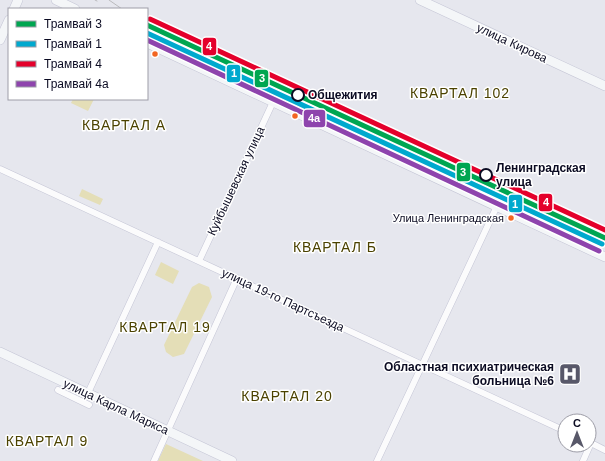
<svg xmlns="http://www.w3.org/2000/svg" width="605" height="461" font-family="Arial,sans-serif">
<rect width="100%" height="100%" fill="#e6e7ee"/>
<path fill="#e4deb7" d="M73 99H94L88 111 71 103Z
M82 189 103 199 100 205 79 196Z
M161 262 179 271 173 284 155 275Z
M199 283 209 287 212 297 184 354 173 357 166 352 164 345 192 287Z
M166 444 203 461H158Z"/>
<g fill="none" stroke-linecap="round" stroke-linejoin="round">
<g stroke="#c4c5d5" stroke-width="7">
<path id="street" d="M0 169 565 431
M199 261 273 102
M58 390 89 405
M88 393 158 242
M589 442 605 450
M154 461 237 278
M377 461 497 206
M583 461 591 443"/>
</g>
<g stroke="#c4c5d5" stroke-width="10">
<path id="secondary" d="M56 0 75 9
M420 0 605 86
M14 9 18 0
M0 40 9 20
M147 43 605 257
M0 352 232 461"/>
</g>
<use href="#street" stroke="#fbfbfc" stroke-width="6"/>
<use href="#secondary" stroke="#f4f6f8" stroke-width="9"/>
<path stroke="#bababd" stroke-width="1" d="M95 0 97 1
M109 0 122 9"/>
<g stroke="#fff" stroke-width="8">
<path id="tram-1" d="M147 25 605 238"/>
</g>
<g stroke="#fff" stroke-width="8">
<path id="tram-2" d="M147 33 602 244"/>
</g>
<g stroke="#fff" stroke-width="8">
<path id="tram-3" d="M150 19 605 230"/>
</g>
<g stroke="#fff" stroke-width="8">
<path id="tram-4" d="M147 40 599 251"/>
</g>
<use href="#tram-1" stroke="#00a651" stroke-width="5"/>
<use href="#tram-2" stroke="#00a9ce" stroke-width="5"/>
<use href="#tram-3" stroke="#e4002b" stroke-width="5"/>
<use href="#tram-4" stroke="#8e44ad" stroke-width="5"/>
</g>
<defs>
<g id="hospital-square" transform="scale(1.15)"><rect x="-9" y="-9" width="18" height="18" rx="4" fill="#585869" stroke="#fff"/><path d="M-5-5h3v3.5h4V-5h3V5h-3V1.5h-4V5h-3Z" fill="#fff"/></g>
</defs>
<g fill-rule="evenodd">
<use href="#hospital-square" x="570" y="374"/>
</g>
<g fill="#f26522" stroke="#fff" stroke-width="1.5">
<circle cx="155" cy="54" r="3.5"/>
<circle cx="295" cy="116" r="3.5"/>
<circle cx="511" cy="218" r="3.5"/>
</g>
<g fill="#fff" stroke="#0b0b22" stroke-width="2">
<circle cx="298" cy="95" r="6"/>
<circle cx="486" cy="175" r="6"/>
</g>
<g text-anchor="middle" stroke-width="3" stroke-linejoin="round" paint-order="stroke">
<g font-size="11" fill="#0b0b22" stroke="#fff" text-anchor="end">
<text x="504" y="222">Улица Ленинградская</text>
</g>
<g font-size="12" fill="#0b0b22" stroke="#fff">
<text transform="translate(512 43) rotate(25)" y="4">улица Кирова</text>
<text transform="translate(236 181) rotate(-65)" y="4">Куйбышевская улица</text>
<text transform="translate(283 300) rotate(25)" y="4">улица 19-го Партсъезда</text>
<text transform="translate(116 407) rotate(25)" y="4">улица Карла Маркса</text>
</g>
<g font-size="12" font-weight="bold" fill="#0b0b22" stroke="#fff" text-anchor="start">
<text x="308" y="99">Общежития</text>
<text x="496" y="172">Ленинградская<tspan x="496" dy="14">улица</tspan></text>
</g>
<g font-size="12" font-weight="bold" fill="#0b0b22" stroke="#fff" text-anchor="end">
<text x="554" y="371">Областная психиатрическая<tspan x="554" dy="14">больница №6</tspan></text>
</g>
<g font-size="14" letter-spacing="1" fill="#4b4200" stroke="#fff">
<text x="460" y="98">КВАРТАЛ 102</text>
<text x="124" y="130">КВАРТАЛ А</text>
<text x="335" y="252">КВАРТАЛ Б</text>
<text x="165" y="332">КВАРТАЛ 19</text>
<text x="287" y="401">КВАРТАЛ 20</text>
<text x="47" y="446">КВАРТАЛ 9</text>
</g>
</g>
<g stroke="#fff" stroke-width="1.5">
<rect x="202" y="37" width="15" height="19" rx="4" fill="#e4002b"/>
<rect x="226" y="64" width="15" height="19" rx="4" fill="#00a9ce"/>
<rect x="254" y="69" width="15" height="19" rx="4" fill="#00a651"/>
<rect x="303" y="109" width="23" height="19" rx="4" fill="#8e44ad"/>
<rect x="456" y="162" width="15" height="20" rx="4" fill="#00a651"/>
<rect x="538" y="193" width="15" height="19" rx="4" fill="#e4002b"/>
<rect x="508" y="194" width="15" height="19" rx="4" fill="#00a9ce"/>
</g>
<g font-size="11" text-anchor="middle" font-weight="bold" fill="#fff">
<text x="209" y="50">4</text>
<text x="234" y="77">1</text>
<text x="262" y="82">3</text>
<text x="314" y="122">4а</text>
<text x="463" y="176">3</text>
<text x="546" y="206">4</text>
<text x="515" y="208">1</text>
</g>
<rect x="8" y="8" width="140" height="92" fill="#ffffff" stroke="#9d9da7"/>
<rect x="16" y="21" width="20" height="6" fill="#00a651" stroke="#9d9da7"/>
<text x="44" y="28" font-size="12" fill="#0b0b22">Трамвай 3</text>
<rect x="16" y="41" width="20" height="6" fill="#00a9ce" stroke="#9d9da7"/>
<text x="44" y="48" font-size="12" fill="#0b0b22">Трамвай 1</text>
<rect x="16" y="61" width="20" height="6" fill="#e4002b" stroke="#9d9da7"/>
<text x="44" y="68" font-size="12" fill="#0b0b22">Трамвай 4</text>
<rect x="16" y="81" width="20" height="6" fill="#8e44ad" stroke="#9d9da7"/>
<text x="44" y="88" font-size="12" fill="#0b0b22">Трамвай 4а</text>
<g transform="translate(577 433)"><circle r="19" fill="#ffffff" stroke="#9d9da7"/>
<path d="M0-3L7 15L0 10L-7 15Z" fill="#585869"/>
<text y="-6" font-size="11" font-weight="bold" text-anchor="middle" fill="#0b0b22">С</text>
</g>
</svg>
